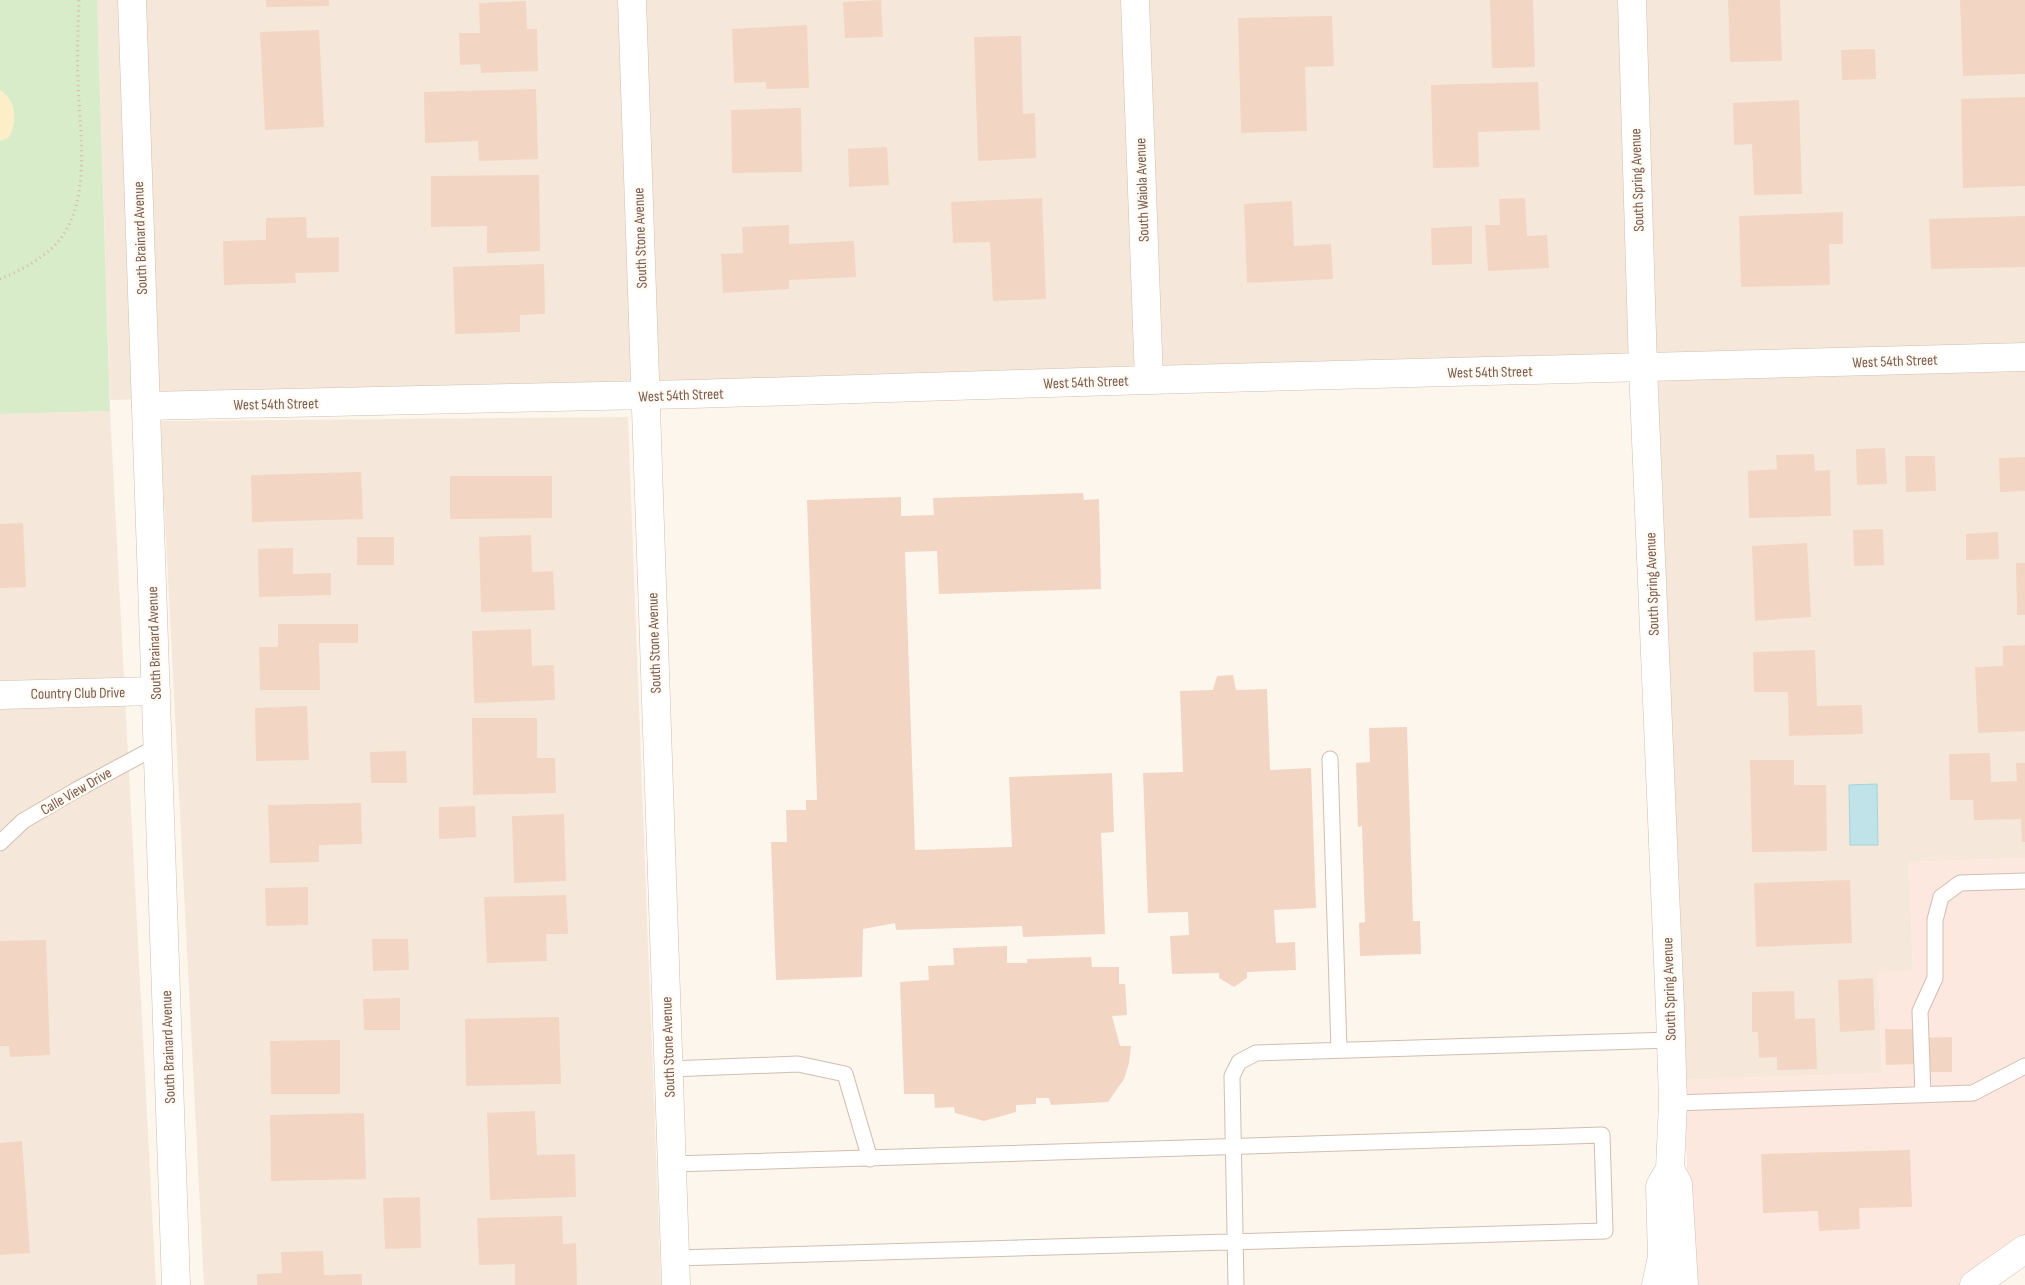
<svg xmlns="http://www.w3.org/2000/svg" width="2025" height="1285" font-family="'Sofia Sans Condensed',sans-serif">
<rect width="100%" height="100%" fill="#fdf6ec"/>
<path fill="#f5e8da" d="M97 0H2025V858L1909 862 1913 971 1878 973 1882 1073 1684 1080 1656 364 110 400Z
M110 411 156 1285H0V414Z
M628 417 661 1285H204L160 421Z"/>
<path fill="#fde8e0" d="M2025 858V1239L1961 1285H1691L1684 1080 1882 1073 1878 972 1913 970 1909 862Z"/>
<path fill="#d8ecc9" d="M0 0H97L110 411 0 414Z"/>
<path fill="#fcefc7" d="M0 90C16 100 18 121 9 137L0 141Z"/>
<path fill="#bfe3e8" stroke="#a5d3da" d="M1877 784 1878 845H1850L1849 785Z"/>
<path fill="#f3d5c3" d="M266 0H329V6L266 7Z
M881 0 883 37 845 38 843 2Z
M1490 0H1533L1535 67 1492 68Z
M1728 0H1780L1782 61 1730 62Z
M1960 0H2025V74L1963 76Z
M526 1 527 29H537L538 71 481 73 480 64 460 65 459 33H480L479 3Z
M1332 16 1334 66 1305 67 1307 131 1241 133 1238 18Z
M807 25 809 88 766 89V82L734 83 732 29Z
M319 30 324 127 265 130 260 32Z
M1021 36 1023 114 1035 113 1036 158 978 161 974 37Z
M1875 49 1876 79 1842 80 1841 50Z
M1538 82 1540 130 1478 132 1479 167 1433 168 1431 85Z
M536 89 538 159 479 161 478 141 425 143 424 92Z
M2025 97V186L1963 188 1961 99Z
M1799 100 1802 194 1754 195 1752 144 1734 145 1733 103Z
M801 108 802 172 732 173 731 110Z
M887 147 889 185 849 187 848 149Z
M539 175 540 251 487 253V226L431 227V176Z
M1042 198 1046 299 993 301 990 242 953 243 951 202Z
M1525 198 1527 236 1547 235 1549 268 1488 271 1485 225H1500L1499 199Z
M1292 201 1294 246 1331 244 1333 279 1247 283 1244 204Z
M1843 212V244H1829L1830 285 1741 287 1739 216Z
M2025 216V267L1931 269 1929 219Z
M306 217 307 238 339 237V272L295 273 296 283 224 285 223 241 266 240V218Z
M789 225V244L854 241 856 277 789 280V289L723 293 721 254 743 253 742 227Z
M1472 226V264L1432 265 1431 228Z
M544 264 545 314 520 315V332L455 334 453 267Z
M1885 448 1887 484 1857 485 1856 449Z
M1814 454 1815 471 1830 470 1831 516 1749 518 1748 471 1777 469 1776 455Z
M1905 456H1935L1936 491 1906 492Z
M2025 457V491L2000 492 1999 458Z
M361 472 363 519 252 522 251 475Z
M450 476H552V518L450 519Z
M1083 493 1084 500 1099 499 1101 589 939 594 937 551 905 552 915 850 1012 847 1009 777 1112 773 1114 832 1101 833 1105 934 1023 937 1022 926 896 930 895 923 863 929 862 977 776 980 771 842H787L786 810H806V800H817L807 500 901 497V516L934 515 933 498Z
M23 523 26 587 0 588V524Z
M1883 529 1884 565 1854 566 1853 530Z
M1998 532 1999 559 1966 560V534Z
M531 535 532 572 553 571 555 610 481 612 479 537Z
M357 537H394V565H357Z
M1807 543 1811 617 1755 621 1752 546Z
M293 548V574L331 573V595L259 597 258 549Z
M2016 563H2025V615H2017Z
M278 624H358V643H319L320 690H260L259 647H278Z
M531 629 532 666 554 665 555 700 474 703 472 631Z
M2025 645V731L1978 733 1975 667 2003 666V646Z
M1815 650 1817 706 1862 705 1863 734 1789 736 1788 692H1754L1753 652Z
M1233 675 1236 690 1267 689 1270 770 1311 768 1316 908 1274 910 1276 943 1295 942 1296 970 1247 972V978L1234 987 1219 978V973L1172 974 1170 936 1189 935 1188 912 1148 913 1143 773 1183 772 1180 691 1213 690 1217 676Z
M307 706 309 760 256 761 255 708Z
M472 718H537V758H555L556 793 473 795Z
M1407 727 1413 921H1420L1421 954 1360 956 1359 923 1365 922 1362 826 1358 827 1356 763 1370 762 1369 728Z
M406 751 407 783H371L370 752Z
M1990 753 1991 782 2017 781 2016 763H2025V842H2022L2021 819 1974 820 1973 800H1950L1949 754Z
M1750 760H1794V785H1826L1827 851 1752 852Z
M361 803 362 844 319 845V862L270 863 268 805Z
M475 806 476 837 439 839V807Z
M564 814 566 881 514 883 512 816Z
M1850 880 1852 943 1756 947 1754 883Z
M308 887V925L266 926 265 888Z
M566 895 568 934H546L547 961 487 963 484 897Z
M372 939H408L409 970 373 971Z
M46 940 50 1055 10 1057 9 1046H0V941Z
M1007 946V963H1027V959L1091 957 1092 967H1119V984H1125L1127 1015 1112 1016 1120 1046H1131L1129 1063 1124 1079 1108 1102 1051 1105 1049 1098H1036V1104L1016 1105V1112L984 1121 955 1113 954 1107 935 1108 934 1094H904L900 982 929 980 928 966 954 965 953 948Z
M1873 978 1875 1030 1840 1032 1838 980Z
M1794 991 1795 1019 1815 1018 1817 1069 1777 1070V1057L1759 1058 1758 1032H1752V992Z
M400 998V1030H364L363 999Z
M559 1017 561 1084 466 1086 465 1019Z
M1885 1029H1917V1038L1952 1037V1072H1917V1064L1886 1065Z
M340 1040V1094H271L270 1041Z
M535 1111 537 1155 575 1154 576 1197 490 1200 487 1113Z
M364 1113 366 1179 271 1181 270 1115Z
M22 1141 30 1253 0 1255V1143Z
M1910 1150 1912 1207 1859 1208 1860 1229 1819 1231 1818 1211 1763 1213 1761 1154Z
M420 1197 421 1248 385 1249 383 1198Z
M562 1216 563 1244 576 1243 577 1285H515V1264L479 1265 477 1218Z
M323 1251 324 1275 362 1274V1285H257V1274L282 1273 281 1252Z"/>
<g fill="none" stroke-linecap="round" stroke-linejoin="round">
<g stroke="#d1beb0" stroke-width="17">
<path id="service" d="M1330 759 1339 1050
M0 843 23 821 78 789 158 746
M669 1069 798 1064 845 1074 870 1159
M1923 1095 1920 1011 1935 978V920L1941 897 1960 883 2025 881
M1673 1103 1973 1093 2025 1066
M672 1164 1602 1135 1605 1231 675 1258
M1236 1285 1232 1076 1239 1062 1256 1053 1671 1040"/>
</g>
<g stroke="#d1beb0" stroke-width="29">
<path id="minor" d="M632 0 676 1285
M1135 0 1149 380
M1632 0 1643 368 1670 1009 1673 1103 1670 1169
M146 406 693 394 1149 380 2025 357
M0 695 156 691
M1656 1285 1662 1257 1660 1186 1670 1169 1678 1184 1684 1285"/>
</g>
<g stroke="#d1beb0" stroke-width="29">
<path id="tertiary" d="M132 0 176 1285"/>
</g>
<g stroke="#d6c0b0" stroke-width="29">
<path id="secondary" d="M1974 1285 2025 1249"/>
</g>
<path stroke="#d9b8a5" stroke-width="3" stroke-dasharray="1 4" stroke-linecap="butt" d="M0 279C26 268 55 253 68 227 90 183 79 127 78 80 77 53 78 27 79 0"/>
<use href="#service" stroke="#fff" stroke-width="15"/>
<use href="#minor" stroke="#fff" stroke-width="28"/>
<use href="#tertiary" stroke="#fff" stroke-width="28"/>
<use href="#secondary" stroke="#fff" stroke-width="28"/>
</g>
<g text-anchor="middle" stroke-width="4.5" stroke-linejoin="round" paint-order="stroke">
<g font-size="15" fill="#7a5c4d" stroke="#fffaf3">
<text transform="translate(1637 180) rotate(-92)" y="5">South Spring Avenue</text>
<text transform="translate(1142 190) rotate(-92)" y="5">South Waiola Avenue</text>
<text transform="translate(140 238) rotate(-92)" y="5">South Brainard Avenue</text>
<text transform="translate(640 238) rotate(-92)" y="5">South Stone Avenue</text>
<text transform="translate(1895 361) rotate(-2)" y="5">West 54th Street</text>
<text transform="translate(1490 372) rotate(-1)" y="5">West 54th Street</text>
<text transform="translate(1086 382) rotate(-2)" y="5">West 54th Street</text>
<text transform="translate(681 395) rotate(-2)" y="5">West 54th Street</text>
<text transform="translate(276 404) rotate(-1)" y="5">West 54th Street</text>
<text transform="translate(1652 584) rotate(-92)" y="5">South Spring Avenue</text>
<text transform="translate(154 643) rotate(-92)" y="5">South Brainard Avenue</text>
<text transform="translate(654 643) rotate(-92)" y="5">South Stone Avenue</text>
<text transform="translate(78 693) rotate(-1)" y="5">Country Club Drive</text>
<text transform="translate(76 791) rotate(-30)" y="5">Calle View Drive</text>
<text transform="translate(1669 989) rotate(-92)" y="5">South Spring Avenue</text>
<text transform="translate(168 1047) rotate(-92)" y="5">South Brainard Avenue</text>
<text transform="translate(668 1047) rotate(-92)" y="5">South Stone Avenue</text>
</g>
</g>
</svg>
